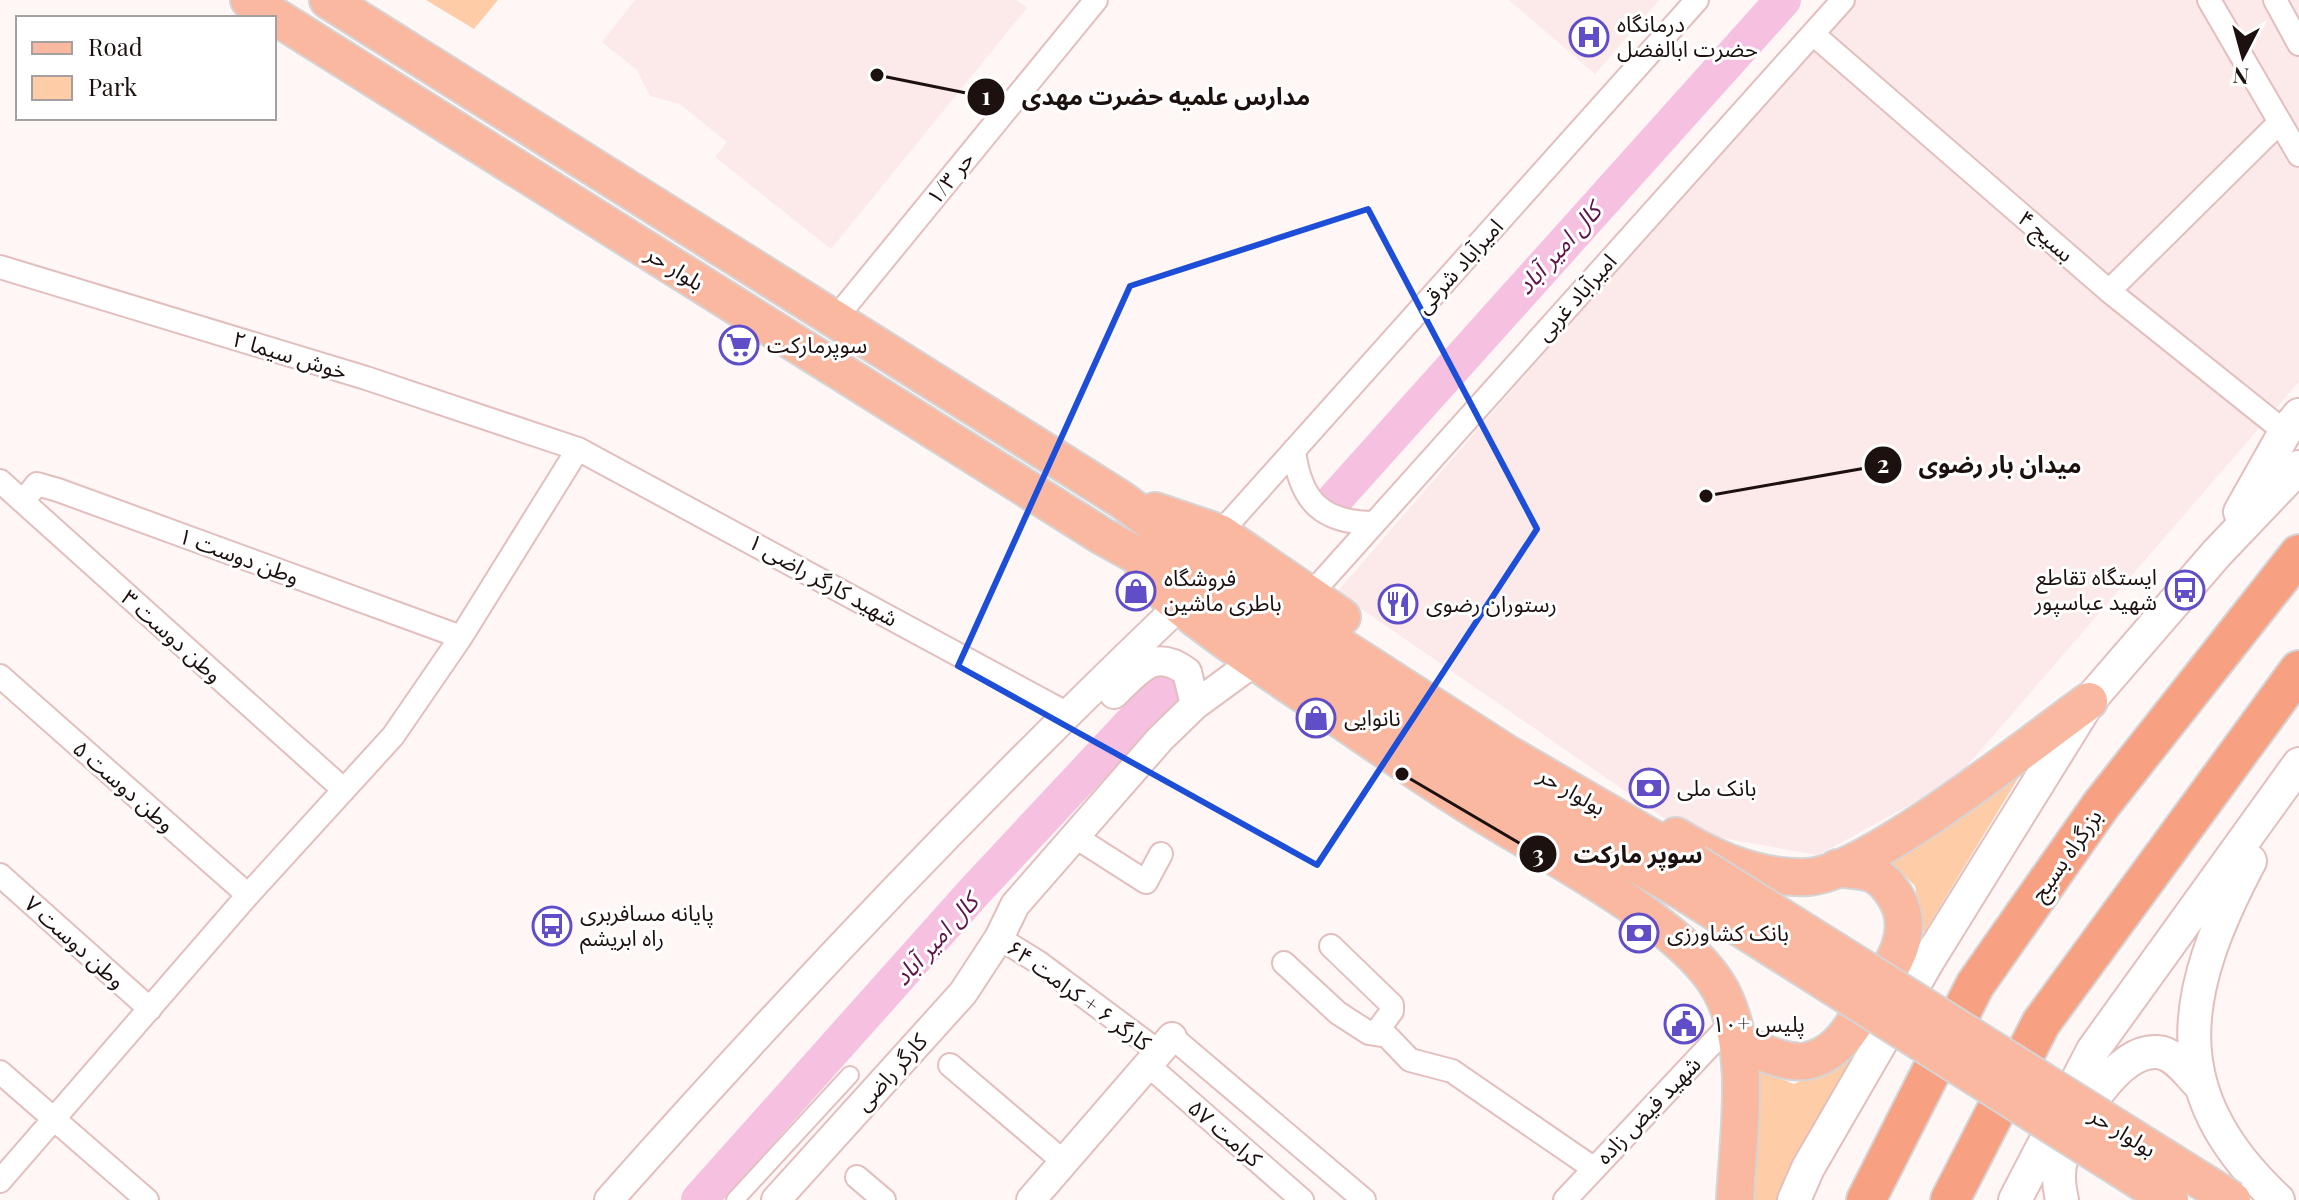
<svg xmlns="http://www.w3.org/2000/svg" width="2299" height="1200" font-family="'Playfair Display','Noto Sans Arabic',serif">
<rect width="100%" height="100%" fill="#fef7f6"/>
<path fill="#fce9e9" d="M635 0H1017L1027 8 831 249 715 157 727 142 680 104 650 96 637 70 602 42Z
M1509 0H1659L1595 74Z
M1850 0H2299V382L1954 781 1818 855 1683 831 1337 592Z"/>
<path fill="#fecda7" d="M426 0H498L474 29Z
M2020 775 1924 933 1915 886 1890 861Z
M1852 1057 1780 1200H1754L1760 1070 1794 1084Z"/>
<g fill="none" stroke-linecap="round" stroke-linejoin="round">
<path stroke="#f6c1e1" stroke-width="36" d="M1335 499 1783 0
M699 1200 973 893 1172 680"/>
<g stroke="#e2bfbd" stroke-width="20">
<path id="pedestrian" d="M735 1200 850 1075"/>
</g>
<g stroke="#e2bfbd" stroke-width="26">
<path id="minor" d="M2209 0 2299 155
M2275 0 2299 44
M1813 34 2109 291 2285 432
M0 267 366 378 578 449 1066 713
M2109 291 2280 122
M835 319 1096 0
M1294 450C1300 501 1322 523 1374 523
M0 481 344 790
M24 500 37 484 58 490 461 637
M1220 533 1697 0
M1310 595 1843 0
M0 676 248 895
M1074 836 1146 882 1161 854
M0 875 150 1009
M999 938 1038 962 1159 1052
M1331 946 1392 1005V1011L1375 1034
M1284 963 1338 1013 1369 1033 1387 1036 1410 1060 1452 1071 1593 1168
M1172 1037 1364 1200
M950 1065 1064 1162
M1148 1065 1302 1200
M0 1072 147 1200
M857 1177 884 1200
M0 1181 248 895 393 736 461 637 578 449
M1565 1200 1733 1021"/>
</g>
<g stroke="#e2bfbd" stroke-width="32">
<path id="tertiary" d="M1114 694C1139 670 1154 647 1187 672L1195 705
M609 1200C791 995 980 796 1178 607
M776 1200 963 993 999 938 1015 905 1160 739 1195 705 1255 661
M1031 1200 1172 1037"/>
</g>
<g stroke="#e2bfbd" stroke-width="36">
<path id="secondary" d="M2240 512 2285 432 2299 415
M2250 861C2182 990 2160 1090 2278 1200
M1794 1200 1808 1168 1929 959 2089 701 2217 553 2299 467
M2015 1200 2093 1050 2299 764
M2062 1200C2059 1187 2057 1171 2062 1157 2075 1124 2116 1049 2157 1052 2175 1053 2188 1073 2200 1085"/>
</g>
<g stroke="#d6d4d4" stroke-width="40">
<path id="primary" d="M249 0 1102 536 1203 592 1491 781 1682 891
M328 0 1122 500 1180 543 1506 753 1695 863
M1155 511 1220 533 1342 617
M1144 575C1198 625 1259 664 1319 705 1371 740 1422 776 1475 809 1543 852 1685 923 1721 991 1753 1051 1738 1134 1735 1200
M1676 836C1715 860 1762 879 1808 877 1868 874 2033 741 2089 701
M1738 1042C1760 1051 1790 1068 1814 1059 1841 1050 1854 1024 1868 1002 1889 971 1919 933 1895 896 1890 888 1882 878 1873 874 1863 870 1848 870 1837 868"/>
</g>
<g stroke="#d6d4d4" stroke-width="42">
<path id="trunk" d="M1866 1200 1975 985 2101 805 2299 554
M1950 1200 2041 1023 2299 670"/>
</g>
<use href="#pedestrian" stroke="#fff" stroke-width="16"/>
<use href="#minor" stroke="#fff" stroke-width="22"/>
<use href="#tertiary" stroke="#fff" stroke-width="28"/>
<use href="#secondary" stroke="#fff" stroke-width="32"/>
<use href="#primary" stroke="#fab8a1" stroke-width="36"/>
<use href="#trunk" stroke="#f8a082" stroke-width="38"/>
<g stroke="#d6d4d4" stroke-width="40" stroke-linecap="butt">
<path id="primary-bridge" d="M1695 863 2232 1200
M1682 891 2170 1200"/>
</g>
<use href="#primary-bridge" stroke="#fab8a1" stroke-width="36"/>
</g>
<path fill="none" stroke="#1d4ed8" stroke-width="6" stroke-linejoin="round" d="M1368 209 1537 529 1317 865 958 666 1130 286Z"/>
<defs>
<g id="hospital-ring" transform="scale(2)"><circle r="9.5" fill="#fff" stroke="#5f4ec7" stroke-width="1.5"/><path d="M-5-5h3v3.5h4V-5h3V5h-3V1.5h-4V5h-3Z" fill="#5f4ec7"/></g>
<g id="supermarket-ring" transform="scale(2)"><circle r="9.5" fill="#fff" stroke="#5f4ec7" stroke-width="1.5"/><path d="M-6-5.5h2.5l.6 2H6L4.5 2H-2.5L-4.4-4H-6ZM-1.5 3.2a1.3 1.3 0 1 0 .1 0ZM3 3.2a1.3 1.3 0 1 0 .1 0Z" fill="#5f4ec7"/></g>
<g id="bus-ring" transform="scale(2)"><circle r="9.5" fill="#fff" stroke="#5f4ec7" stroke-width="1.5"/><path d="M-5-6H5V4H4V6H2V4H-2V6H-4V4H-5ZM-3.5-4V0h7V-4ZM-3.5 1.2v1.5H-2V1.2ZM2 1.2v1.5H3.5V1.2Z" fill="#5f4ec7"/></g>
<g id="shop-ring" transform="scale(2)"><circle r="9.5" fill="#fff" stroke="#5f4ec7" stroke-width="1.5"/><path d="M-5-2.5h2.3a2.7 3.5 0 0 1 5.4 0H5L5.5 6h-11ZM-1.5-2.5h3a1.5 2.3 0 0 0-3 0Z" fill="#5f4ec7"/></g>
<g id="restaurant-ring" transform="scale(2)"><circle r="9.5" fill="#fff" stroke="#5f4ec7" stroke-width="1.5"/><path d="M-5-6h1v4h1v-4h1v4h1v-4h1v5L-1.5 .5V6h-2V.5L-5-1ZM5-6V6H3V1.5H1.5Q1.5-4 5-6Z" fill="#5f4ec7"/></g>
<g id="bank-ring" transform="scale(2)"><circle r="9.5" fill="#fff" stroke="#5f4ec7" stroke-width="1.5"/><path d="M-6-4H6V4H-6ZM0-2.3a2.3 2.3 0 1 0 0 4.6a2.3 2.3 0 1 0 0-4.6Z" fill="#5f4ec7"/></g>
<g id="civic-ring" transform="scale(2)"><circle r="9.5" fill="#fff" stroke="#5f4ec7" stroke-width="1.5"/><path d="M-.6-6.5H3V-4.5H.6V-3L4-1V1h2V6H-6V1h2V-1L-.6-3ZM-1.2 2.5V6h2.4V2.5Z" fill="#5f4ec7"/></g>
</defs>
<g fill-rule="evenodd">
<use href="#hospital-ring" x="1589" y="37"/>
<use href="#supermarket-ring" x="739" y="345"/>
<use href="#bus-ring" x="2185" y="590"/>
<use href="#shop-ring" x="1136" y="591"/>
<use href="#restaurant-ring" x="1398" y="604"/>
<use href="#shop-ring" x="1316" y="718"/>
<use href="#bank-ring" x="1649" y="788"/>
<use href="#bus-ring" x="552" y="926"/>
<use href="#bank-ring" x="1639" y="933"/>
<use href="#civic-ring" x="1684" y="1024"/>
</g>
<g text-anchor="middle" stroke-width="6" stroke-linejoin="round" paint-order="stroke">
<g font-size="22" fill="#1d1110" stroke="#fff" text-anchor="start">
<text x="1617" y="32">درمانگاه<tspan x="1617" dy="25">حضرت ابالفضل</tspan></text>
<text x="767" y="353">سوپرمارکت</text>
<text x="2157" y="585" text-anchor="end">ایستگاه تقاطع<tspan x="2157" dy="25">شهید عباسپور</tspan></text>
<text x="1164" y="586">فروشگاه<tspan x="1164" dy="25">باطری ماشین</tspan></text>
<text x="1426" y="612">رستوران رضوی</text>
<text x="1344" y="726">نانوایی</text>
<text x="1677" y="796">بانک ملی</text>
<text x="580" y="921">پایانه مسافربری<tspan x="580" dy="25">راه ابریشم</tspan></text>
<text x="1667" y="941">بانک کشاورزی</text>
<text x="1712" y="1032">پلیس +۱۰</text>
</g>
<g font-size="22" fill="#1d1110" stroke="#fff">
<text transform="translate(950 178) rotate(-51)" y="8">حر ۱/۳</text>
<text transform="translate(2046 236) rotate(41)" y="8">بسیج ۴</text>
<text transform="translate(1459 266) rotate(-48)" y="8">امیرآباد شرقی</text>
<text transform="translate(675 268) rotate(32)" y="8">بلوار حر</text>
<text transform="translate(1576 297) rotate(-48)" y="8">امیرآباد غربی</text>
<text transform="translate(290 355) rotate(17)" y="8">خوش سیما ۲</text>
<text transform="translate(239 556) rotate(20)" y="8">وطن دوست ۱</text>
<text transform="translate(823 580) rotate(29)" y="8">شهید کارگر راضی ۱</text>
<text transform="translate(172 636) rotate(42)" y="8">وطن دوست ۳</text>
<text transform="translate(124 786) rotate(41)" y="8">وطن دوست ۵</text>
<text transform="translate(1572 791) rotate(30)" y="8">بولوار حر</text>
<text transform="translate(2066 855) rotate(-55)" y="8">بزرگراه بسیج</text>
<text transform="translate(75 942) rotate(42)" y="8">وطن دوست ۷</text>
<text transform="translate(1079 995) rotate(36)" y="8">کارگر ۶ + کرامت ۶۴</text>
<text transform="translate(891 1072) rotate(-48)" y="8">کارگر راضی</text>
<text transform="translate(1648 1110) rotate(-46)" y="8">شهید فیض زاده</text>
<text transform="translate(2123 1132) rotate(32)" y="8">بولوار حر</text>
<text transform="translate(1225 1133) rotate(41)" y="8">کرامت ۵۷</text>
</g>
<g font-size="24" font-style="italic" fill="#5e1449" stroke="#fff">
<text transform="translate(1559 249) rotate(-48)" y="8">کال امیر آباد</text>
<text transform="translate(936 940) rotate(-48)" y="8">کال امیر آباد</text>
</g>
</g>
<path fill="none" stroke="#1d1110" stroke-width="3" d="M877 75L986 97M1706 496L1883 465M1402 774L1538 854"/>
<g fill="#1d1110" stroke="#fff" stroke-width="3">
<circle cx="877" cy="75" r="8"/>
<circle cx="1706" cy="496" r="8"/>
<circle cx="1402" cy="774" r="8"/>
<circle cx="986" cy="97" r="20"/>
<circle cx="1883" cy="465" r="20"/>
<circle cx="1538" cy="854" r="20"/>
</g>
<g font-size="24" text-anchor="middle" font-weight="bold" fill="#fff">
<text x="986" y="105">1</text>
<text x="1883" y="473">2</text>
<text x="1538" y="863">3</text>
</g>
<g font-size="24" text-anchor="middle" font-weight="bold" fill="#1d1110" stroke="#fff" stroke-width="6" stroke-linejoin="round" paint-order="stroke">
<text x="1166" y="105">مدارس علمیه حضرت مهدی</text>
<text x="2000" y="473">میدان بار رضوی</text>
<text x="1638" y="863">سوپر مارکت</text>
</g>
<rect x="16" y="16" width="260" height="104" fill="#ffffff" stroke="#a5a09f" stroke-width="2"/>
<rect x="32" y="42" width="40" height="12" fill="#fab8a1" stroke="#a5a09f" stroke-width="2"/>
<text x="88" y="56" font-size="24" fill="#1d1110">Road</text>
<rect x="32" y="76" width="40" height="24" fill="#fecda7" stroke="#a5a09f" stroke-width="2"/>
<text x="88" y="96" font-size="24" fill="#1d1110">Park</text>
<g transform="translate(2243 56) rotate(186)" stroke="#ffffff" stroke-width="6" paint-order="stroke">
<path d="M0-6L14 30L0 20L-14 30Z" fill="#1d1110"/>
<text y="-12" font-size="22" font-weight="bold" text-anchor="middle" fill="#1d1110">N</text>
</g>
</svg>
